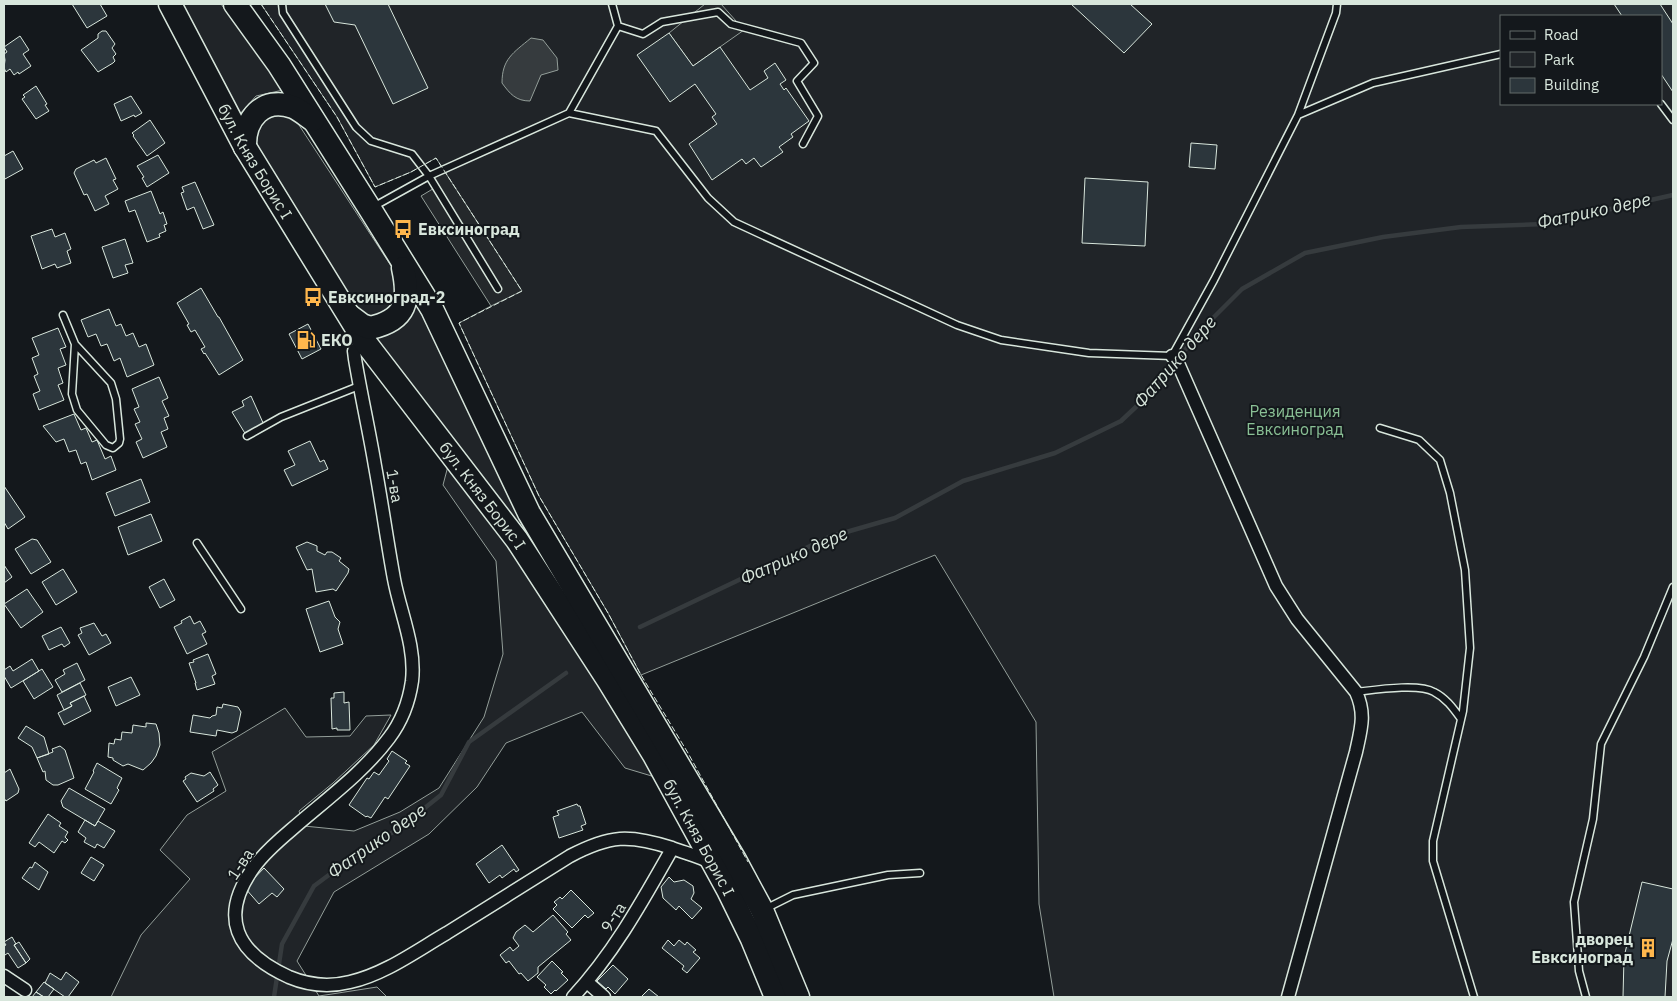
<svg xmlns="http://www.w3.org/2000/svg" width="1677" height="1001" font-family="'IBM Plex Sans',sans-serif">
<rect width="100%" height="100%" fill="#14181c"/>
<path fill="#202428" stroke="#939e99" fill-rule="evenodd" d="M181 4H221L283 90 256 96 239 115Z
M261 4H1673V997H1054L1039 904 1036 722 935 555 641 675 608 613 539 496 459 323 521 290 436 158 411 172 375 187 337 117ZM1501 16H1661V104H1501Z
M266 113 290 115 297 122 397 275 394 310 370 317 360 312 351 299 257 145 254 135Z
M414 306 418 307 485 443 525 531 520 532 406 384 373 332Z
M448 466 549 601 655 777 625 768 582 712 506 743 477 787 429 834 334 892 297 961 319 996 377 987 387 997H111L141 935 190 879 160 850 187 815 226 791 212 752 285 708 306 737 350 736 366 716 391 715 374 745 333 783 299 811 304 826 354 831 400 812 439 788 484 717 503 654 496 561 443 485Z"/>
<path fill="#24282b" stroke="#939e99" d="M705 4H721L744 30 693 66 669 33Z
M443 169 522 291 491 306 421 196 436 187 429 176Z"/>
<path fill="#363b3e" stroke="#939e99" d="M531 38 543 40 557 58 558 70 541 75 530 101C516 101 510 94 502 83 502 59 513 53 531 38Z"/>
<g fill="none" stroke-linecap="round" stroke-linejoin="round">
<path stroke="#363b3e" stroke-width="4.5" d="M640 627 829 537 895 518 963 481 1055 453 1121 421 1156 388 1199 332 1242 289 1305 253 1383 237 1461 227 1544 224 1673 195
M274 997 282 944 314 886 353 857 401 827 441 795 469 742 566 673"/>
</g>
<path fill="#2c363c" stroke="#d8e6dc" d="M72 4H100L107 16 87 28Z
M325 4H388L428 88 393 104 355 25 334 22Z
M1071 4H1130L1152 24 1124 53Z
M1614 4H1660L1673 24V92L1661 74V16H1622Z
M102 31H106L115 44 112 48 116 54 113 57 115 61 113 63 98 72 81 50 98 38V34Z
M669 33 693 66 720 47 750 90 768 78 764 71 775 63 786 80 780 84 784 90 786 88 809 121 791 134 793 137 779 147 783 152 761 167 754 158 746 164 742 159 712 180 689 144 717 124 712 117 716 114 695 84 670 102 637 55Z
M20 36 29 50 23 54 31 66 19 74 18 72 14 75 10 69 6 72 4 68 5 60 4 54 7 52 4 47Z
M36 86 47 104 45 105 49 111 36 119 22 99 25 97 23 95Z
M131 96 142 113 135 117 134 115 121 121 114 104Z
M150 120 165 143 147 156 133 136 134 135 132 133Z
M1191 143 1217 145 1215 169 1189 167Z
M13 151 23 169 5 179 4 177V156Z
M158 155 169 173 147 187 142 178 144 177 137 166Z
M106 158 116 179 113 180 118 189 105 196 109 204 95 211 87 194 84 195 74 173 76 169 94 160 96 163Z
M1085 178 1148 182 1145 246 1082 243Z
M195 182 214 225 203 229 194 207 187 210 181 193 184 192 182 187Z
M151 191 160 214 163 212 167 224 164 225 166 231 159 234 160 237 147 242 135 210 129 212 125 201Z
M52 229 55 237 65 233 71 249 67 251 71 263 57 268 55 264 42 269 31 236Z
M125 239 133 263 125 265 128 273 113 278 102 247Z
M201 288 218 317H219L243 360 219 375 205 353 204 354 201 349 205 347 195 330 191 332 187 325 189 324 177 303Z
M109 309 116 326 121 324 126 336 133 333 139 347 146 344 154 365 127 377 120 358 114 361 107 344 101 346 96 334 88 337 81 320Z
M308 324 321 349 302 359 289 334Z
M58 328 66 347 60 349 66 365 58 368 63 383 58 385 64 400 39 410 33 394 40 391 34 376 38 374 32 358 39 355 32 338Z
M159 377 168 398 162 401 169 416 164 418 168 429 161 432 167 447 143 458 136 442 142 439 135 424 140 422 134 409 139 407 132 389Z
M251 396 264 425 246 435 232 412 244 406 242 401Z
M74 414 81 430 86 428 92 442 97 440 105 459 111 456 116 470 92 480 86 462 81 464 76 450 69 452 64 439 56 442 43 426Z
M310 441 320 462 324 460 328 469 292 486 284 470 295 465 288 451Z
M141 479 150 502 115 516 106 493Z
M4 486 25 517 8 529 4 522Z
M151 514 162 541 128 555 118 527Z
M32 539 37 540 51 562 31 574 15 549Z
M307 542 317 546V551L325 555 327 552H332L341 558 339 561 349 569 348 573 336 591 333 589 316 592 312 569 307 570 296 547Z
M4 565 12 577 4 583Z
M63 569 77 592 56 605 42 582Z
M164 579 175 600 160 608 149 587Z
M27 589 43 612 21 628 4 604Z
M329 601 335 617 340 622 338 629 343 644 320 652 306 609Z
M190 616 194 624 200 621 206 632 202 634 207 644 187 654 174 627 182 623 181 621Z
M94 623 102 636 106 634 111 643 89 655 78 635 82 633 80 628Z
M61 627 70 643 64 647 62 644 49 650 42 636Z
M208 654 216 674 212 676 215 684 197 690 195 683H196L189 663 194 662 193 660Z
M32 659 39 671 11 688 4 676V670L10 666 13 671Z
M77 663 85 680 62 692 55 680 65 674 63 670Z
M42 669 53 687 34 699 23 681Z
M131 677 140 695 116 706 108 687Z
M80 683 86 695 70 703 72 706 64 710 57 695Z
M344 692V703L349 702 350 730H337V728L332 729 331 698H334V693Z
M84 696 91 711 64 725 58 713 72 706 70 703Z
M223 704 238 707 241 712 237 731 232 733 217 730 216 736 190 732 193 715 210 718 212 716 216 715 217 707 222 708Z
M146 723 156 724 159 733 160 745 156 756 151 763 143 770 128 764 123 766 113 760V758L108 757 109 743 114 744 115 739 121 740 122 732 132 733 133 725 146 727Z
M26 726 44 737 49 754 37 758 32 747 18 738Z
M60 746 65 750 74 778 58 785H53L46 780 45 771 43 772 37 758 53 752 52 749Z
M392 751 407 761 405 763 410 766 388 799 385 797 371 818 367 816 366 817 349 805 367 778 369 779 374 772 379 775 389 761 387 759Z
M97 763 122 778 117 788 119 790 111 804 85 789 94 772 93 771Z
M10 769 19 789 18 793 6 801 4 798V773Z
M210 772 218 785 213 789 214 791 197 802 183 781 186 779 185 777 191 773 204 776Z
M69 788 105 809 95 826 63 807 61 801Z
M577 804 578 806H580L586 824 581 826 583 830 559 838 553 817 559 815 557 811Z
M48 814 61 823 59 826 68 832 65 837 68 840 65 843 62 841 54 853 39 842 35 847 29 843Z
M85 820 95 826 98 821 115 831 104 848 97 844 95 848 84 842 86 838 78 832Z
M502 845 519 870 516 872 514 869 502 878 500 875 489 883 476 864Z
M91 857 104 865 94 881 81 873Z
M35 862 48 872 39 890 22 878 30 867 32 868Z
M264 868 284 889 277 897 272 893 259 904 245 888Z
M669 877 674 882 684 880 693 886 694 893 691 899 702 908 692 919 679 906 676 910 663 898 661 887Z
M1642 882 1673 889V939L1667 961 1665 997H1623L1624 957Z
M571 890 594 913 588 918 585 915 572 928 553 909 557 905 554 902 560 897 562 899Z
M553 915 568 932 566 934 571 940 538 967V973L528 981 521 973 519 974 509 961 506 963 500 955 510 947 513 951 519 946 513 938 516 932 525 925 533 932Z
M12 937 16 944 14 945 26 963 18 968 8 953 5 955 4 953V946L6 945 4 942Z
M668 940 674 946 679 940 685 945 687 942 696 950 693 952 700 958 687 973 682 969 684 966 662 948Z
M19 942 30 959 26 963 14 945Z
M552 961 563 972 561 973 568 980 556 991 555 990 551 994 544 987 546 985 537 977Z
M613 965 628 979 615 994 608 987 606 989 597 981Z
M66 972 79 982 68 997H65L45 983 50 973 61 980Z
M44 982 54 989 48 997H44L36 992Z
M649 989 659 997H641Z
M36 992 44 997H32Z"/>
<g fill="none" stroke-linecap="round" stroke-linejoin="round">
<g stroke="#d8e6dc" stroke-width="9">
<path id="lane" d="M282 4 283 13 356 127 371 141 412 154 429 176 498 289
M618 26 643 34 662 22 718 12 731 24 801 43 814 63 797 81 818 116 803 144
M1661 104 1673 120
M569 113 656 131 708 198 734 222 957 325 1001 340 1089 353 1172 356 1214 280 1298 115 1373 83 1501 54
M1298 115 1336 13 1337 4
M373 207 429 176 569 113 618 26 612 4
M63 315 75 344 111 383 116 399 120 439 119 443 113 448 106 445 77 410 72 394 75 344
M1380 428 1419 440 1440 460 1450 493 1465 570 1470 648 1463 711 1433 841V861L1474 997
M247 436 281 417 359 386
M197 543 241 609
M1356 692C1374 690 1419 683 1434 692 1446 698 1453 708 1461 719
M765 909 793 895 888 875 920 873
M1586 997 1579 971 1574 902 1593 819 1601 744 1644 657 1673 587"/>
</g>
<g stroke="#d8e6dc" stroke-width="15">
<path id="street" d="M365 342 354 351 355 359C361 395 369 430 375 466 382 504 387 541 394 579 400 612 416 646 412 681 409 702 402 721 389 738 363 773 324 801 291 830 278 841 264 853 254 867 218 917 236 953 289 977 308 985 330 987 350 982 385 974 416 951 447 933 488 907 529 882 570 856 610 835 629 834 672 848 685 853 699 856 712 863
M1172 356 1177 361 1276 586 1297 619 1356 692C1366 714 1361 729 1356 752L1288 997
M4 976 25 990
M587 982 604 997
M573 997C614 953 643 900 672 849"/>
</g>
<g stroke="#d8e6dc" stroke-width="25">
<g id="highway">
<path id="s1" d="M170 4 245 147 365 342 517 540 608 680 654 755 728 890 752 939 776 997"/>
<path d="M235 4 279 65 370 209 432 309 529 513 735 860 762 910 798 997"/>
<path d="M245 147C244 119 263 96 293 107 300 110 307 116 313 120"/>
<path d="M350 316 362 325 370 328C407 320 410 300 403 268"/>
</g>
</g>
<use href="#lane" stroke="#14181c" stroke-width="6"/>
<use href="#street" stroke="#14181c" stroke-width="12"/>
<use href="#highway" stroke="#14181c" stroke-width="22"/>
<path stroke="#d8e6dc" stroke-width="1" stroke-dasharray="6 2.5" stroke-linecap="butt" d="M261 4 337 117 375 187 411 172 436 158 522 291 459 323 539 496 608 613 641 675 688 753 748 862"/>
</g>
<defs>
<g id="bus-bare" transform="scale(1.5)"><path d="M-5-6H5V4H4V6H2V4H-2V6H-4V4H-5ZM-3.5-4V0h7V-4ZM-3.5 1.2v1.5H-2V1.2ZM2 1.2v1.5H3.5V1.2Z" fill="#ffb74d" stroke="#14181c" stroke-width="2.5" paint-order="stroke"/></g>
<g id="fuel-bare" transform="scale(1.5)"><path d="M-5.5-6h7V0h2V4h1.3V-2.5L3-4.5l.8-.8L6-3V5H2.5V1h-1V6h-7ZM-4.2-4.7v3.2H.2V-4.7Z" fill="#ffb74d" stroke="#14181c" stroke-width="2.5" paint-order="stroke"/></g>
<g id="building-bare" transform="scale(1.5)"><path d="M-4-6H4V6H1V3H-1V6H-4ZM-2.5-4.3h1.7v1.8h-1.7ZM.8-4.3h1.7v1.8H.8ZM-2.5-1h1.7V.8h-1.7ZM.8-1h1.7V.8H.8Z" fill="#ffb74d" stroke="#14181c" stroke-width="2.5" paint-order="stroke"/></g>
</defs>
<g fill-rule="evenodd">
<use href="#bus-bare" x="403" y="229"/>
<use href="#bus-bare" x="313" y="297"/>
<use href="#fuel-bare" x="306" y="340"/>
<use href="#building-bare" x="1648" y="948"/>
</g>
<g text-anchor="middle" stroke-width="4" stroke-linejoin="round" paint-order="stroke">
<g font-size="16" fill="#d8e6dc" stroke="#14181c">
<text dy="6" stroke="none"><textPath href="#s1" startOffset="179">бул. Княз Борис I</textPath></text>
<text transform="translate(395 486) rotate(80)" y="6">1-ва</text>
<text dy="6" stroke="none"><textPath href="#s1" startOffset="584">бул. Княз Борис I</textPath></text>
<text dy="6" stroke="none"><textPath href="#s1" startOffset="989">бул. Княз Борис I</textPath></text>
<text transform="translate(240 864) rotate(-56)" y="6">1-ва</text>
<text transform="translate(613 917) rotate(-57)" y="6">9-та</text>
</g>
<g font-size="16" font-weight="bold" fill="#d8e6dc" stroke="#14181c" text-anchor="start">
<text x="418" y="235">Евксиноград</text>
<text x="328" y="303">Евксиноград-2</text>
<text x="321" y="346">ЕКО</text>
<text x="1633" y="945" text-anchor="end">дворец<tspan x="1633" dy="18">Евксиноград</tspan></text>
</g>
<g font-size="16" fill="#8ac095" stroke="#14181c">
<text x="1295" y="417">Резиденция<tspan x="1295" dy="18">Евксиноград</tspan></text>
</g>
<g font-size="18" font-style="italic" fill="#d8e6dc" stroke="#14181c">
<text transform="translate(1594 211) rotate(-12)" y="6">Фатрико дере</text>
<text transform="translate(1175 362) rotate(-49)" y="6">Фатрико дере</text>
<text transform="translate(794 556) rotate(-24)" y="6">Фатрико дере</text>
<text transform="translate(377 841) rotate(-35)" y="6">Фатрико дере</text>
</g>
</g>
<rect width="1677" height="1001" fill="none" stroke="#d8e6dc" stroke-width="10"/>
<rect x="1500" y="15" width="162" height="90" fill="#14181c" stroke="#626a69"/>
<rect x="1510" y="31" width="25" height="8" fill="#14181c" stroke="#626a69"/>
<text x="1544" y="40" font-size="15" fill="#d8e6dc">Road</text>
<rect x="1510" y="52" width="25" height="15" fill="#202428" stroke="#626a69"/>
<text x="1544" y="65" font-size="15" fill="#d8e6dc">Park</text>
<rect x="1510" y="78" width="25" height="15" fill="#2c363c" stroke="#626a69"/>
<text x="1544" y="90" font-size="15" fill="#d8e6dc">Building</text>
</svg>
